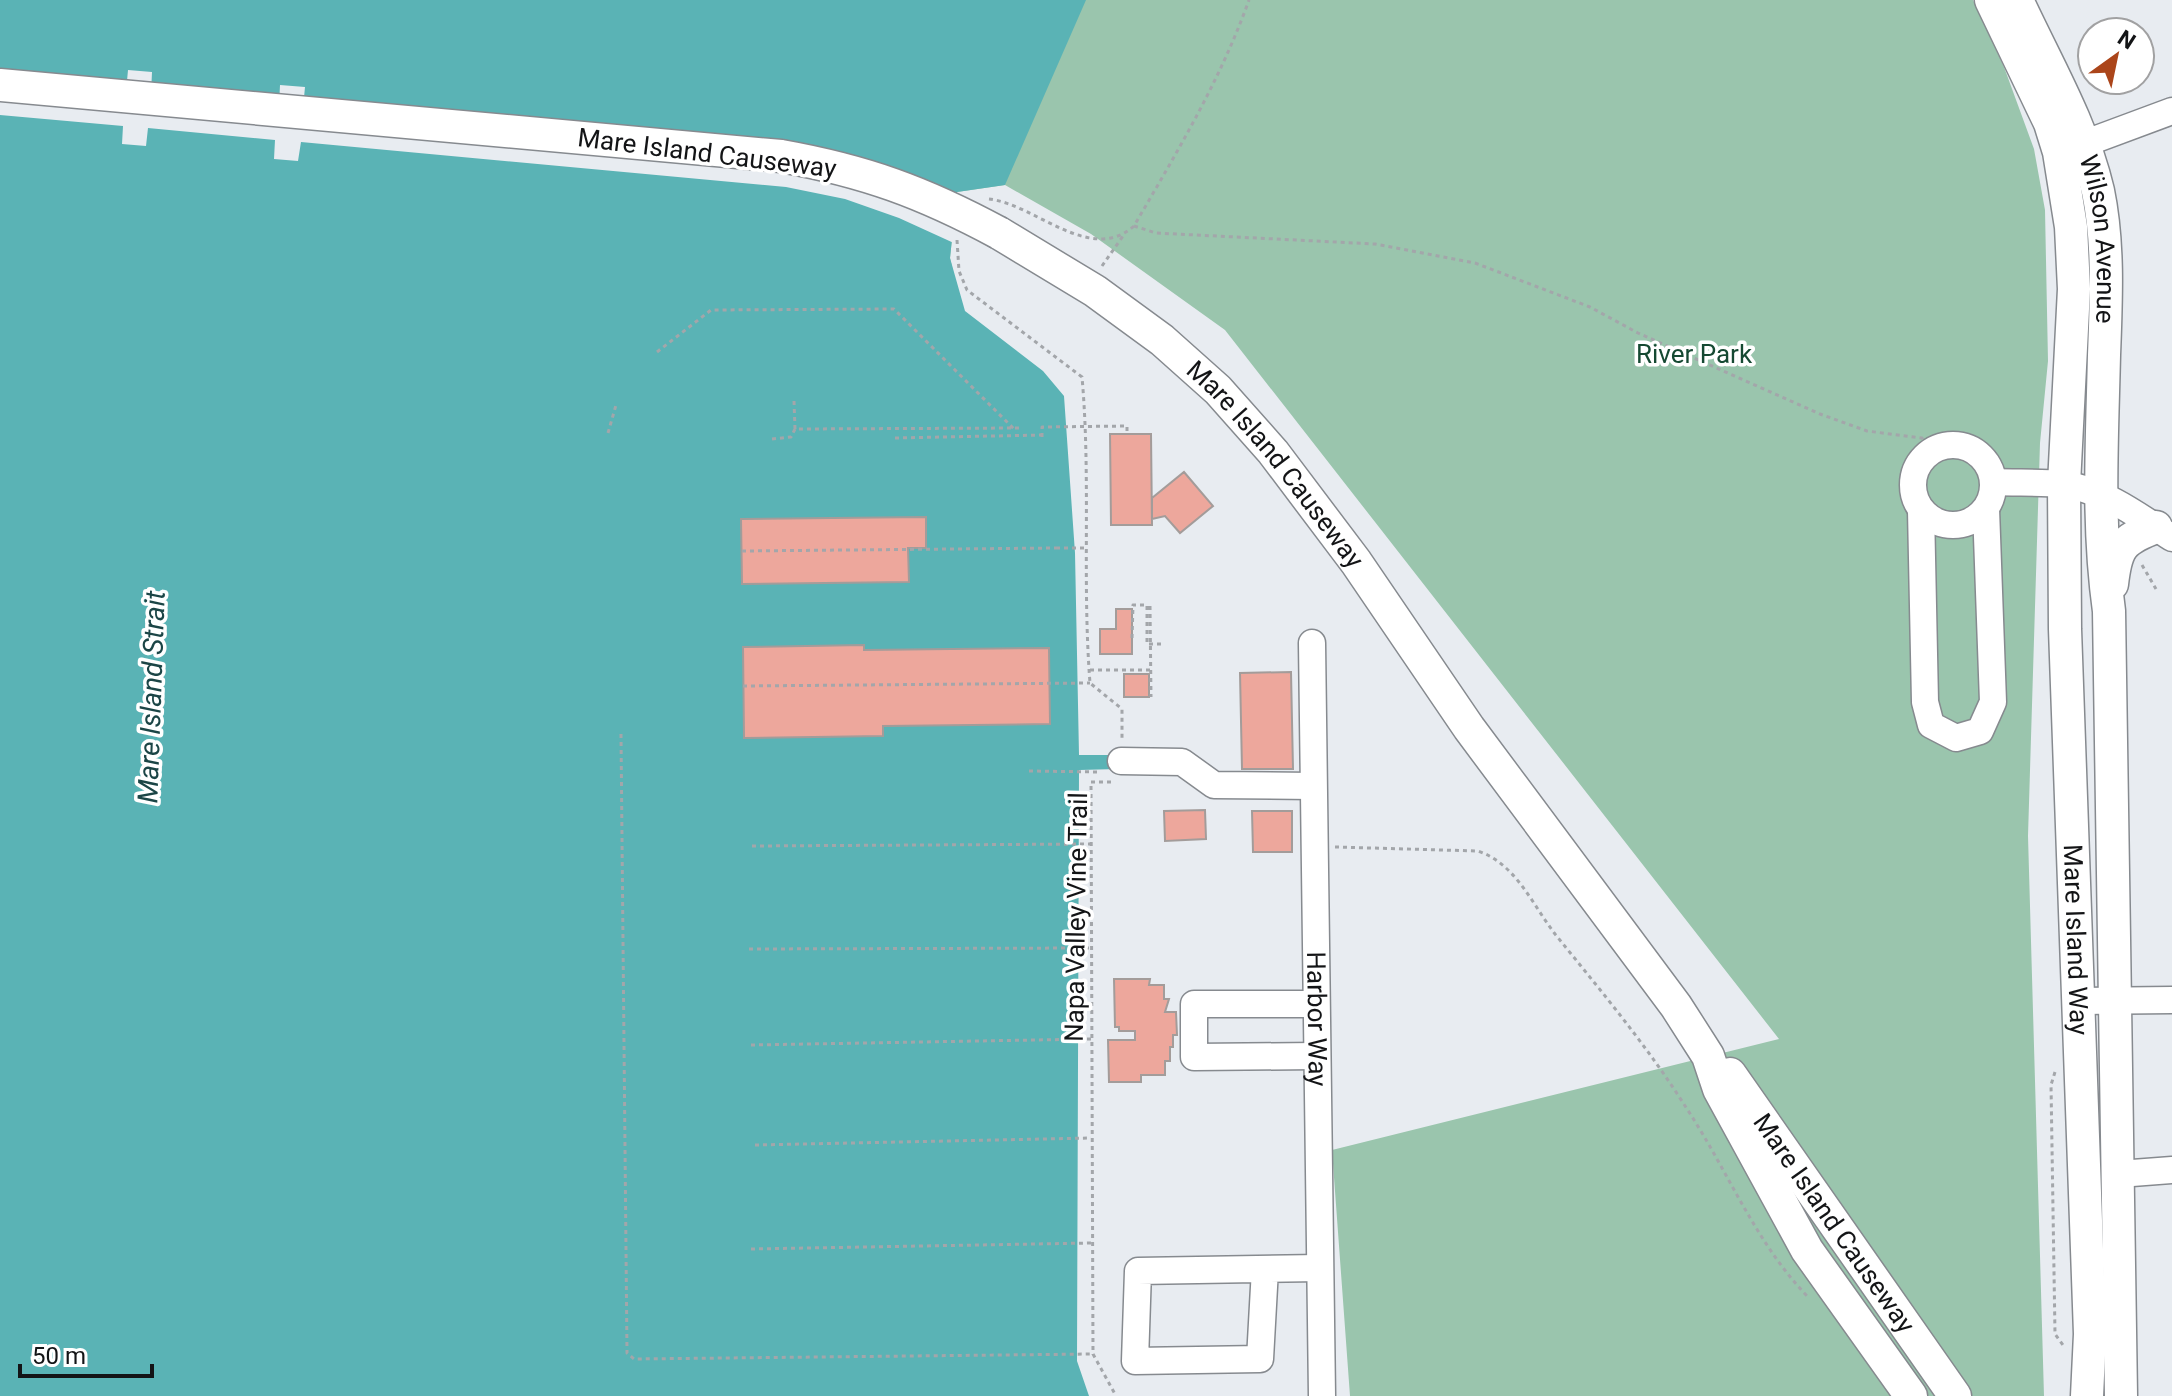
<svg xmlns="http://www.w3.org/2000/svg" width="2172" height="1396" font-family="Roboto,sans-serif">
<rect width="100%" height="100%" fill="#e8ecf1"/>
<path fill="#9ac5ad" d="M1005 0H1973L2004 67 2034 149 2045 210 2048 361 2040 443 2028 836 2044 1396H1350L1332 1150 1779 1039 1225 330 1091 234 1005 185 957 192 950 258 959 298 745 240Z"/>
<path fill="#5ab3b5" d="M0 0H1086L1005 185 957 192 950 258 965 311 1043 371 1064 396 1075 553 1079 755H1118V769L1079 770 1077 1361 1089 1396H0Z"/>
<path fill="#e8ecf1" d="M128 70 152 72 151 94 279 105 280 85 305 87 303 108 816 156 960 196 956 244 899 218 845 199 786 187 301 142 298 161 274 159 275 140 148 128 146 146 122 144 123 126 0 115V81L126 92Z"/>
<path fill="#eda79c" stroke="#a39c9a" stroke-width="2" d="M1110 434H1151L1152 525H1111Z
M1184 472 1213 506 1180 533 1165 516 1152 519V498Z
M926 517V548H908L909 582 742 584 741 519Z
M1116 609H1132V654H1100V629H1116Z
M864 645V650L1049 648 1050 724 883 726V736L744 738 743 647Z
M1291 672 1293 769H1242L1240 673Z
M1124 674H1149V697H1124Z
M1205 810 1206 839 1165 841 1164 811Z
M1252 811H1292V852H1253Z
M1114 979H1150L1149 985H1164V999H1169L1165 1012H1176L1177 1035H1173V1047H1170V1061H1165V1075H1141V1082H1109L1108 1040H1135V1031H1119V1027H1115Z"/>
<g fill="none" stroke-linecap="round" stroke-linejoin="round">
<g stroke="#868a8f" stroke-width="29">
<g id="minor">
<path d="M2067 150 2172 111"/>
<circle cx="1953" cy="485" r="40"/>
<path d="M1994 482C2016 483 2039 482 2062 484 2103 489 2139 516 2172 538"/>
<path d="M1921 510 1925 702 1931 725 1956 738 1980 731 1993 702 1986 509"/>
<path id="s1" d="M1312 643 1322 1396"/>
<path d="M1121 761 1182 762 1214 785 1313 786"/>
<path d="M2079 1001 2172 1000"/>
<path d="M1315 1004H1194V1057L1316 1056"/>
<path d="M2119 1174 2172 1170"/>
<path d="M1265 1269 1260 1359 1135 1361 1138 1271 1319 1268"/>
</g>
</g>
<g stroke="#868a8f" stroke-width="35">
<g id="major">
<path id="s2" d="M1991 0 2050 123 2059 152 2071 227 2074 289 2064 484 2065 629 2090 1334 2087 1396"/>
<path id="s3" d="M2017 0C2046 63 2082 123 2098 191 2109 244 2106 302 2104 355 2102 442 2097 525 2109 611L2121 1396"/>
<path d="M0 85 781 156"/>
<path id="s4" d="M999 233 1095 291 1162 340 1218 390 1273 452 1356 562 1469 728 1676 1006 1708 1056 1719 1089 1807 1250 1911 1396"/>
<path d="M2112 584C2116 548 2121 540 2156 527"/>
<path id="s5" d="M1730 1074 1955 1396"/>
</g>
</g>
<path stroke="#a3a6aa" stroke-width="3" stroke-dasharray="4 4" stroke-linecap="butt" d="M989 199C1035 204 1090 265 1134 226 1177 152 1220 81 1249 0
M1134 226 1156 233 1375 244 1475 263 1590 307 1638 333 1820 414 1867 431 1922 438 1929 452
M957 240 959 271 967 290 1082 377C1091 479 1082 581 1090 683L1122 709V741
M1102 266 1123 236
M657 352 711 310 894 309 1014 429
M794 401 795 429
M608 433 616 405
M1042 437V427L1127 426V434
M895 438 1042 435
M772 439 791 437 795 429 1023 428
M1056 548H1084
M742 551 1057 548
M2142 565 2156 589
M1150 606 1151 697
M1132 638 1133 605H1147V644H1162
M1090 670H1151
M743 686 1090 683
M621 734 627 1353 634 1359 1093 1354
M1029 771 1101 772
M1111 782H1091L1093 1354 1116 1396
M752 846 1091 844
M1335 847 1478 851C1516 864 1532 904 1555 934 1601 991 1648 1047 1687 1109 1728 1171 1756 1244 1809 1298
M749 949 1091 948
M751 1045 1091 1039
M2055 1072 2051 1085 2055 1334 2063 1345
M755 1145 1091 1138
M751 1249 1092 1243"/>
<use href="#minor" stroke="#fff" stroke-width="26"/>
<use href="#major" stroke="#fff" stroke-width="32"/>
<g stroke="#868a8f" stroke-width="35" stroke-linecap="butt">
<path id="major-bridge" d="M781 156C865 171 923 192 999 233"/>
</g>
<use href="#major-bridge" stroke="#fff" stroke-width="32"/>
</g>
<g text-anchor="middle" stroke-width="7" stroke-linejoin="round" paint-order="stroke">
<g font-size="26" fill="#131416" stroke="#fff">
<text transform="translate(707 153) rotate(7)" y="9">Mare Island Causeway</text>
<text dy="9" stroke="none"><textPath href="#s3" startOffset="256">Wilson Avenue</textPath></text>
<text dy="9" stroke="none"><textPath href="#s4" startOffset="364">Mare Island Causeway</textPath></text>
<text transform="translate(1076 917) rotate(-89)" y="9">Napa Valley Vine Trail</text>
<text dy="9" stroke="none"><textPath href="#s2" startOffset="956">Mare Island Way</textPath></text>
<text dy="9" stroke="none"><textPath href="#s1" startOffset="376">Harbor Way</textPath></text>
<text dy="9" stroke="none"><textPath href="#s5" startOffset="182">Mare Island Causeway</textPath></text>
</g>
<g font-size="26" fill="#154932" stroke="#fff">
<text x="1694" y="363">River Park</text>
</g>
<g font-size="28" font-style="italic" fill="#1b4546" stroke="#fff">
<text transform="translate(151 697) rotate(-88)" y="10">Mare Island Strait</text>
</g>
</g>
<g transform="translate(2116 56) rotate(33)"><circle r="38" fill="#ffffff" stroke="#a1a1a2" stroke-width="2"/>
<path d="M0-6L14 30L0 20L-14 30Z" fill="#ab451a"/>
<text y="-12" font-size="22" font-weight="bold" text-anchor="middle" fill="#131416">N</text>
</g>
<path d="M20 1364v12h132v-12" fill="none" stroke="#131416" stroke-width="4"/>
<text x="32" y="1364" font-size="24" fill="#131416" stroke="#ffffff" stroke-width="6" paint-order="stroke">50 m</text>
</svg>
